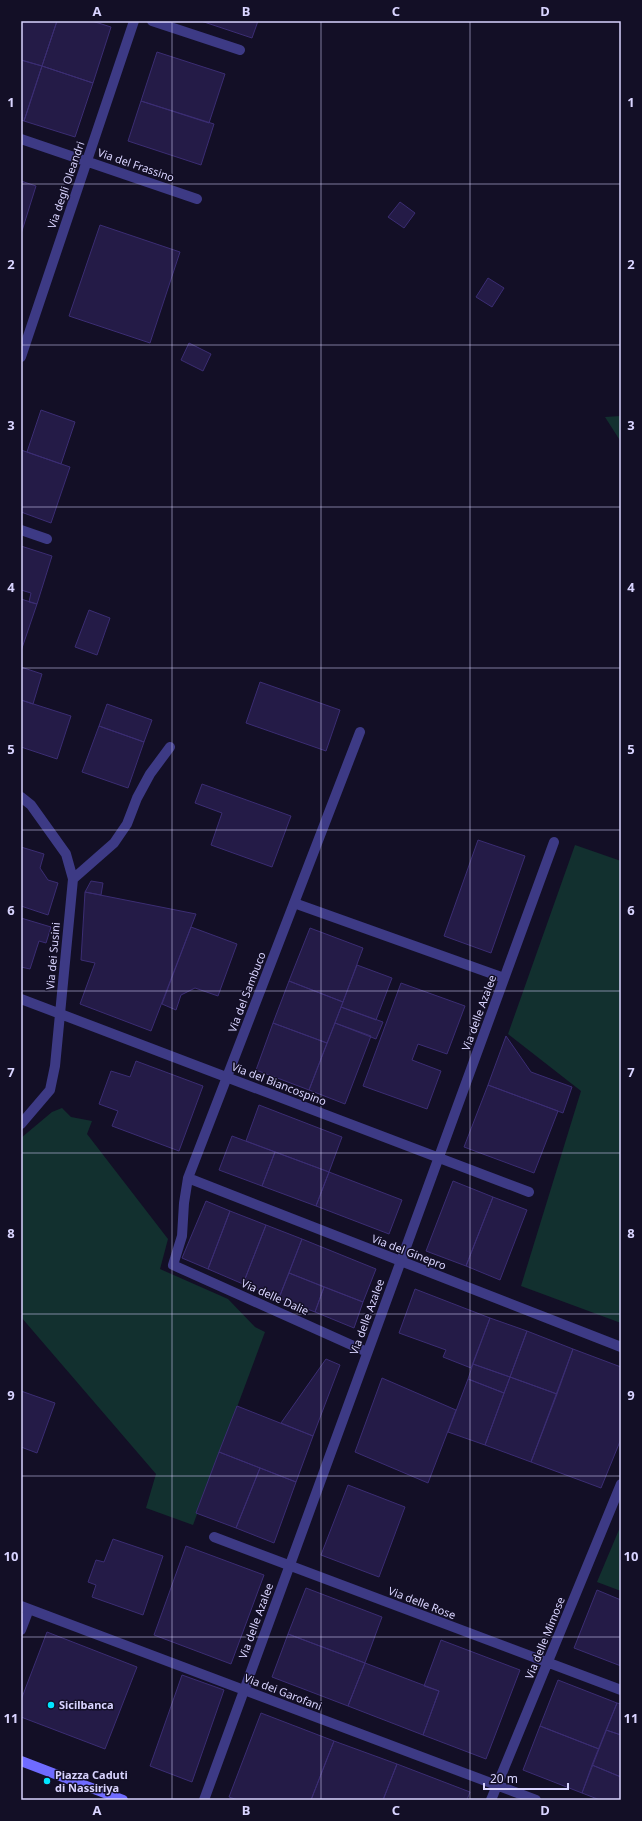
<svg xmlns="http://www.w3.org/2000/svg" width="642" height="1821" font-family="'Noto Sans',sans-serif">
<rect width="100%" height="100%" fill="#130f26"/>
<path fill="#12302f" d="M621 416V442L605 417Z
M575 845 621 861V1323L521 1286 581 1091 508 1034Z
M62 1108 71 1117 92 1121 87 1134 168 1239 160 1269 228 1299 255 1327 265 1332 193 1525 146 1508 156 1474 21 1317V1138L52 1112Z
M621 1525V1591L597 1582Z"/>
<path fill="#241b47" stroke="#3b2d73" d="M21 21H57L42 66 21 60Z
M57 21H92L111 27 93 83 42 66Z
M201 21H258L252 38Z
M157 52 225 74 209 123 141 101Z
M21 60 42 66 24 121 21 120Z
M42 66 93 83 75 137 24 121Z
M141 101 214 124 201 165 128 141Z
M21 181 36 186 21 234Z
M400 202 415 213 404 228 388 217Z
M100 225 180 252 150 343 69 316Z
M488 278 504 288 492 307 476 297Z
M189 343 211 354 203 371 181 360Z
M41 410 75 422 61 464 27 452Z
M21 450 70 467 51 523 21 512Z
M21 546 52 556 37 604 29 602 31 593 21 590Z
M21 599 37 604 21 651Z
M89 610 110 618 97 655 75 647Z
M21 667 42 674 33 704 21 700Z
M260 682 340 710 326 751 246 723Z
M21 700 71 716 57 759 21 747Z
M107 704 152 720 144 742 99 726Z
M99 726 144 742 128 788 82 772Z
M202 784 291 816 272 867 211 845 222 813 195 803Z
M478 840 525 856 491 953 444 936Z
M21 847 44 854 40 868 48 880 58 883 48 915 21 906Z
M91 881 103 883 101 895 85 892Z
M85 892 196 914 151 1031 80 1004 95 963 81 960Z
M21 918 51 927 46 943 39 941 30 969 21 967Z
M191 927 237 944 218 996 195 988 181 995 176 1010 162 1004Z
M310 928 363 948 343 1002 289 981Z
M357 965 392 978 376 1020 341 1007Z
M289 981 343 1002 327 1043 273 1023Z
M401 983 465 1006 447 1054 418 1044 412 1060 441 1071 427 1109 363 1086Z
M341 1007 383 1022 376 1039 335 1023Z
M273 1023 327 1043 309 1090 256 1070Z
M335 1023 371 1036 345 1104 309 1090Z
M506 1036 531 1072 572 1087 563 1113 488 1085Z
M136 1061 203 1086 179 1151 112 1126 118 1111 99 1104 111 1071 130 1077Z
M488 1085 558 1111 534 1173 464 1147Z
M259 1105 342 1137 329 1172 246 1141Z
M232 1136 275 1152 262 1186 219 1170Z
M275 1152 329 1172 316 1206 262 1186Z
M329 1172 402 1200 389 1234 316 1206Z
M453 1181 493 1197 466 1266 426 1251Z
M493 1197 527 1210 500 1280 466 1266Z
M206 1201 230 1211 208 1269 182 1258Z
M230 1211 266 1225 243 1284 208 1269Z
M266 1225 302 1239 279 1298 243 1284Z
M302 1239 376 1269 363 1302 289 1273Z
M289 1273 324 1287 315 1312 279 1298Z
M324 1287 363 1302 354 1328 315 1312Z
M415 1289 490 1318 471 1368 443 1357 446 1350 399 1333Z
M490 1318 527 1331 510 1377 473 1364Z
M527 1331 573 1349 557 1394 510 1377Z
M573 1349 621 1367V1439L601 1488 531 1462Z
M326 1359 340 1365 313 1436 281 1423Z
M473 1364 510 1377 504 1393 468 1379Z
M510 1377 557 1394 531 1462 485 1445Z
M382 1378 456 1410 428 1483 355 1452Z
M468 1379 504 1393 485 1445 448 1432Z
M21 1391 55 1403 37 1453 21 1447Z
M237 1406 313 1436 296 1482 219 1452Z
M219 1452 260 1468 236 1528 196 1513Z
M260 1468 296 1482 274 1543 236 1528Z
M348 1485 405 1507 379 1577 321 1555Z
M113 1539 163 1556 143 1615 92 1597 96 1585 88 1582 96 1560 104 1562Z
M186 1546 264 1575 231 1664 154 1635Z
M306 1588 382 1617 365 1663 288 1634Z
M597 1590 621 1600V1666L574 1648Z
M47 1632 137 1667 105 1749 21 1717V1700Z
M288 1634 365 1663 348 1706 272 1677Z
M441 1640 520 1670 486 1759 423 1735 439 1691 424 1686Z
M365 1663 439 1691 423 1735 348 1706Z
M182 1675 224 1690 192 1782 150 1766Z
M558 1680 617 1703 599 1749 540 1726Z
M617 1703 621 1704V1735L606 1730Z
M261 1713 334 1741 311 1800H238L229 1797Z
M540 1726 599 1749 582 1793 523 1770Z
M606 1730 621 1735V1777L592 1765Z
M334 1741 397 1764 383 1800H311Z
M397 1764 470 1792 467 1800H383Z
M592 1765 621 1777V1800H600L582 1793Z"/>
<g fill="none" stroke-linecap="round" stroke-linejoin="round">
<path stroke="#3d3a85" stroke-width="10" d="M152 21 240 50
M21 139 197 199
M21 357 134 21
M21 530 47 539
M360 732 188 1178 184 1203 182 1236 173 1265 367 1352
M21 797 31 805 66 854 73 879 55 1066 50 1090 21 1124
M73 879 114 843 127 824 137 798 150 774 170 747
M294 903 504 978
M21 999 529 1192
M188 1178 621 1347
M214 1537 621 1690
M21 1606 536 1800
M21 1630 29 1609
M204 1800 554 842
M491 1800 621 1484"/>
<path stroke="#6f6bff" stroke-width="10" d="M21 1761 123 1800"/>
</g>
<path fill="none" stroke="#d9d4ff" stroke-width="1" stroke-opacity="0.55" d="M172 21V1800M321 21V1800M470 21V1800M21 184H621M21 345H621M21 507H621M21 668H621M21 830H621M21 991H621M21 1153H621M21 1314H621M21 1476H621M21 1637H621"/>
<g fill="#00e5ff" stroke="#130f26" stroke-width="1.5">
<circle cx="51" cy="1705" r="4"/>
<circle cx="47" cy="1781" r="4"/>
</g>
<g text-anchor="middle" stroke-width="3" stroke-linejoin="round" paint-order="stroke">
<g font-size="11" fill="#d9d4ff" stroke="#130f26">
<text transform="translate(136 165) rotate(19)" y="4">Via del Frassino</text>
<text transform="translate(66 185) rotate(-71)" y="4">Via degli Oleandri</text>
<text transform="translate(53 956) rotate(-85)" y="4">Via dei Susini</text>
<text transform="translate(247 992) rotate(-69)" y="4">Via del Sambuco</text>
<text transform="translate(479 1013) rotate(-70)" y="4">Via delle Azalee</text>
<text transform="translate(279 1084) rotate(21)" y="4">Via del Biancospino</text>
<text transform="translate(409 1252) rotate(21)" y="4">Via del Ginepro</text>
<text transform="translate(275 1297) rotate(24)" y="4">Via delle Dalie</text>
<text transform="translate(367 1317) rotate(-70)" y="4">Via delle Azalee</text>
<text transform="translate(422 1603) rotate(21)" y="4">Via delle Rose</text>
<text transform="translate(256 1621) rotate(-70)" y="4">Via delle Azalee</text>
<text transform="translate(545 1638) rotate(-68)" y="4">Via delle Mimose</text>
<text transform="translate(283 1692) rotate(21)" y="4">Via dei Garofani</text>
</g>
<g font-size="11" font-weight="bold" fill="#d9d4ff" stroke="#130f26" text-anchor="start">
<text x="59" y="1709">Sicilbanca</text>
<text x="55" y="1779">Piazza Caduti<tspan x="55" dy="13">di Nassiriya</tspan></text>
</g>
</g>
<rect width="642" height="1821" fill="none" stroke="#130f26" stroke-width="44"/>
<path d="M484 1783v6h84v-6" fill="none" stroke="#d9d4ff" stroke-width="2"/>
<text x="490" y="1783" font-size="12" fill="#d9d4ff" stroke="#130f26" stroke-width="3" paint-order="stroke">20 m</text>
<rect x="22" y="22" width="598" height="1777" fill="none" stroke="#d9d4ff" stroke-width="1.5"/>
<g font-size="13" text-anchor="middle" font-weight="bold" fill="#d9d4ff">
<text x="97" y="16">A</text>
<text x="246" y="16">B</text>
<text x="396" y="16">C</text>
<text x="545" y="16">D</text>
<text x="11" y="107">1</text>
<text x="631" y="107">1</text>
<text x="11" y="269">2</text>
<text x="631" y="269">2</text>
<text x="11" y="430">3</text>
<text x="631" y="430">3</text>
<text x="11" y="592">4</text>
<text x="631" y="592">4</text>
<text x="11" y="754">5</text>
<text x="631" y="754">5</text>
<text x="11" y="915">6</text>
<text x="631" y="915">6</text>
<text x="11" y="1077">7</text>
<text x="631" y="1077">7</text>
<text x="11" y="1238">8</text>
<text x="631" y="1238">8</text>
<text x="11" y="1400">9</text>
<text x="631" y="1400">9</text>
<text x="11" y="1561">10</text>
<text x="631" y="1561">10</text>
<text x="11" y="1723">11</text>
<text x="631" y="1723">11</text>
<text x="97" y="1815">A</text>
<text x="246" y="1815">B</text>
<text x="396" y="1815">C</text>
<text x="545" y="1815">D</text>
</g>
</svg>
